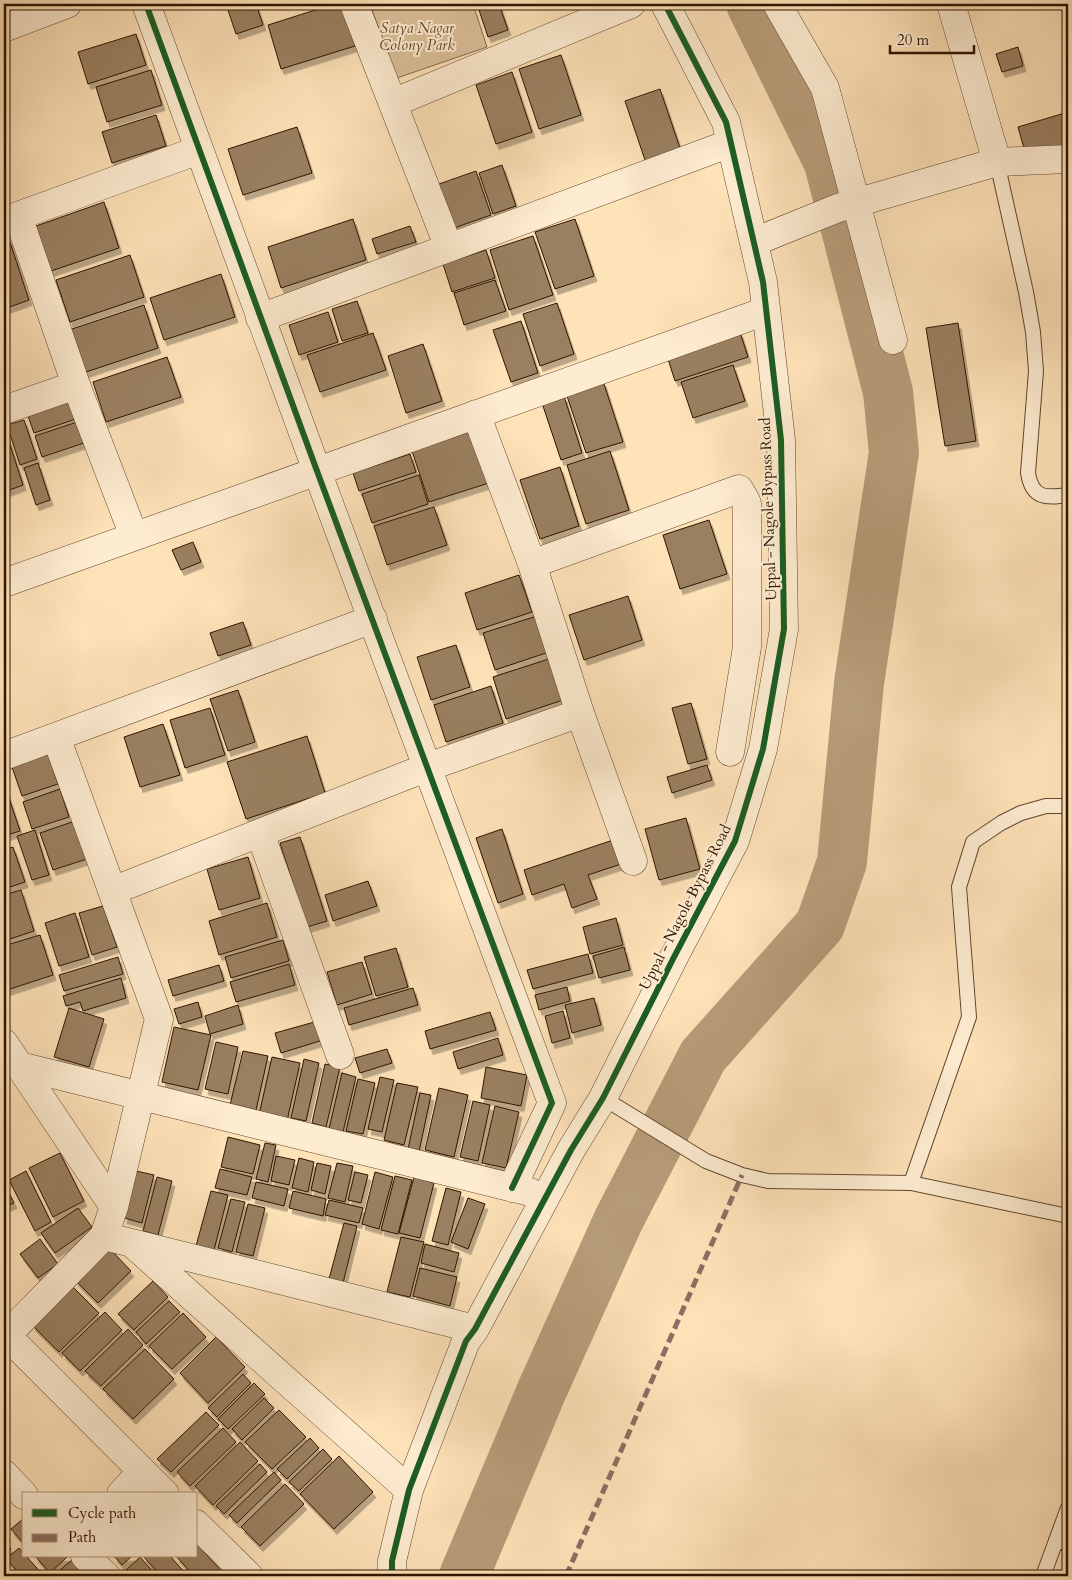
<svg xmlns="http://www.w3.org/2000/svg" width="1072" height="1580" font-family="Cardo,serif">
<defs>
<filter id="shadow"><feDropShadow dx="3" dy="5.5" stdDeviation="0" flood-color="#0004"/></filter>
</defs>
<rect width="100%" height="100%" fill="#fee2b8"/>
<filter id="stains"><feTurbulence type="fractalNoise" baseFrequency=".004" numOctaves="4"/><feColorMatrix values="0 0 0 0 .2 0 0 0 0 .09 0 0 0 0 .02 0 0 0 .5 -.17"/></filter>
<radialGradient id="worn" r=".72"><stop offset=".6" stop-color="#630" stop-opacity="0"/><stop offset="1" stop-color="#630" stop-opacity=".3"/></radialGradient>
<path fill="#dbbf99" stroke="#846a4c" d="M391 4H473L487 47 397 78 372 10Z"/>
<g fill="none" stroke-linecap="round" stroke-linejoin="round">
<path stroke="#b79c79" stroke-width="50" d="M464 1576 542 1390 618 1221 703 1056 820 925 842 862 859 683 894 452 888 392 829 163 751 4"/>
</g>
<path fill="#9a8060" stroke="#2e1500" filter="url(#shadow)" d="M226 4H256L263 25 236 34Z
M334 4H342L355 46 281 69 268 25Z
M477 4H499L508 30 488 37Z
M136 34 146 65 88 84 78 52Z
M1018 47 1023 66 1002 72 996 54Z
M561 55 581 115 539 129 519 69Z
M151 70 162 105 107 122 96 87Z
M512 72 532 132 496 144 476 85Z
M660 89 681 151 646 163 625 101Z
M1068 112V147L1027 159 1018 127Z
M156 115 166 146 112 163 102 132Z
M297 127 312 173 243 195 228 149Z
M502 165 516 206 493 214 479 173Z
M476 171 491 215 454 228 439 184Z
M104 202 119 248 51 271 36 226Z
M353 219 366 260 281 288 268 247Z
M575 219 594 276 555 289 535 232Z
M410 226 416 242 377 254 372 239Z
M533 236 553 295 509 310 490 250Z
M9 239 29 300 4 309V241Z
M486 250 495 278 452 292 443 264Z
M130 255 144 297 70 322 56 280Z
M221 274 235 317 164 340 150 298Z
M495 280 506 311 464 325 454 293Z
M357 301 368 333 342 341 332 309Z
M557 303 574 354 540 366 523 314Z
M144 305 158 348 83 373 69 330Z
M328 312 338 342 299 355 289 325Z
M521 321 538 373 511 382 493 330Z
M958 323 976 441 945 446 926 328Z
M740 332 748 357 675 381 667 356Z
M373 333 386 370 320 392 307 355Z
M423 344 442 401 406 413 388 356Z
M167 357 181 397 106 422 93 382Z
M733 365 745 401 693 418 681 382Z
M603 381 623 442 586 453 566 393Z
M564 396 582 453 561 460 542 403Z
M71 401 76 419 34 433 28 416Z
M24 420 37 459 20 465 7 425Z
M83 420 90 441 42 457 35 436Z
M4 426 23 485 4 492Z
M472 431 489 483 429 502 412 451Z
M610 451 629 510 586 524 567 465Z
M410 454 416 472 359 491 353 473Z
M38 463 50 500 36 505 24 468Z
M560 467 579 526 540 539 520 480Z
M419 475 428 504 372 523 362 494Z
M434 507 447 545 387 565 374 526Z
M709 520 727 574 680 589 663 535Z
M193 542 201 562 181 570 172 550Z
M519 575 532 612 477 630 465 593Z
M628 596 642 640 584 660 569 615Z
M537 616 549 652 495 670 483 633Z
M243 622 251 645 218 656 210 633Z
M456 645 470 687 431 700 417 657Z
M555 657 569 698 506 719 493 677Z
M491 686 503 723 446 742 434 705Z
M238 690 255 742 228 751 210 699Z
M691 703 707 759 688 764 672 708Z
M210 708 225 755 185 768 170 720Z
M163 724 180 775 140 787 124 737Z
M307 736 325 793 246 819 227 762Z
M47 752 58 784 22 796 11 764Z
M707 765 712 780 672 793 667 777Z
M4 783 20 831 4 836Z
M60 789 69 817 32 829 23 802Z
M686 818 700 869 659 880 645 829Z
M75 821 87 859 53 870 40 833Z
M502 829 523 894 498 903 476 838Z
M35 830 49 875 32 880 17 836Z
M300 837 327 921 307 927 280 843Z
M613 840 621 864 588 875 597 899 572 908 564 884 532 895 524 870Z
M13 847 25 882 4 889V850Z
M248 857 260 898 219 910 207 869Z
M368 881 377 906 333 921 325 895Z
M21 890 34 931 4 941V895Z
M267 903 277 937 219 955 209 921Z
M103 906 117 947 92 955 79 913Z
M75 913 89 957 59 966 45 923Z
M616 918 623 945 590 954 583 927Z
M40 935 53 975 4 991V946Z
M283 940 289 961 231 978 225 957Z
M624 947 630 970 599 978 593 956Z
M396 948 408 987 376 996 364 957Z
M588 954 593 973 533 989 527 970Z
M118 957 123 974 64 991 59 975Z
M362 962 372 994 337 1005 327 972Z
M289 964 295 985 236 1002 230 982Z
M219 965 224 981 173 996 168 980Z
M121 978 126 998 83 1011 80 1002 66 1006 63 996Z
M567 987 570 1001 539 1010 535 995Z
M413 988 418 1005 349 1025 344 1008Z
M594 998 601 1025 572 1033 565 1005Z
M198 1002 202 1017 179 1024 174 1009Z
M238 1005 243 1024 210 1034 205 1016Z
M69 1008 104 1019 89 1067 54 1057Z
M563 1011 570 1038 552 1043 545 1016Z
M490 1012 496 1030 430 1049 425 1031Z
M318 1021 323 1040 281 1053 275 1033Z
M174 1027 211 1035 198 1090 162 1082Z
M498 1038 503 1055 458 1069 453 1052Z
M216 1042 238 1047 228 1094 205 1089Z
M387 1049 392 1063 360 1073 355 1058Z
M243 1051 268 1056 256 1110 230 1105Z
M272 1057 300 1063 287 1121 259 1115Z
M304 1059 319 1063 306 1121 291 1118Z
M325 1064 340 1067 326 1127 312 1123Z
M486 1067 527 1075 521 1106 481 1098Z
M342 1073 356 1077 343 1132 329 1129Z
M380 1077 394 1080 382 1132 368 1129Z
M358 1079 375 1083 363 1134 346 1131Z
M397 1083 418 1087 404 1145 384 1140Z
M439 1088 468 1095 454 1157 425 1150Z
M420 1093 431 1095 419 1152 408 1149Z
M473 1101 490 1105 478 1161 460 1157Z
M495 1106 519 1112 506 1168 482 1163Z
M228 1137 260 1145 253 1174 221 1167Z
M265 1143 276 1145 268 1182 256 1179Z
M60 1153 84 1201 53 1217 29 1168Z
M276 1156 295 1160 289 1185 271 1181Z
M299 1158 314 1162 308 1192 292 1188Z
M317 1163 331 1166 325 1194 311 1190Z
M337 1163 353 1166 345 1202 328 1198Z
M220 1169 252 1177 247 1195 215 1188Z
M26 1171 51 1222 35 1231 9 1180Z
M136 1171 154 1175 142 1223 124 1218Z
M355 1172 368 1175 361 1203 348 1200Z
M375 1172 393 1177 379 1229 362 1224Z
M395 1176 412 1180 398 1234 381 1230Z
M157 1177 172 1181 158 1235 143 1231Z
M414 1177 434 1183 420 1238 399 1233Z
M256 1182 288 1189 284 1206 252 1198Z
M446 1188 461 1192 448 1245 432 1241Z
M8 1191 14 1203 4 1207V1193Z
M211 1191 228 1195 214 1250 196 1246Z
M293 1191 326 1199 323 1216 289 1208Z
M468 1198 485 1204 468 1249 451 1242Z
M231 1199 245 1202 232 1252 218 1248Z
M329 1200 363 1208 359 1223 325 1215Z
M248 1204 265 1208 253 1256 236 1252Z
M78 1208 92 1227 55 1253 41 1233Z
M344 1223 357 1226 343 1283 329 1279Z
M401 1237 424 1242 410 1297 387 1292Z
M40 1239 58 1264 38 1278 20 1254Z
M425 1244 459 1253 454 1272 421 1263Z
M109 1248 131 1271 98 1303 75 1280Z
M420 1268 457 1277 450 1306 413 1296Z
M153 1281 168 1297 134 1330 118 1314Z
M72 1286 99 1313 59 1352 32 1325Z
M169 1301 180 1312 146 1344 136 1332Z
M105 1312 122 1330 80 1371 62 1353Z
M183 1313 206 1337 172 1369 149 1346Z
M128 1329 143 1345 101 1386 85 1371Z
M216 1337 245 1367 208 1403 180 1373Z
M145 1349 174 1379 133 1419 103 1389Z
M243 1374 251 1383 217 1417 208 1408Z
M254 1383 265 1394 228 1429 218 1419Z
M264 1398 274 1408 242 1440 232 1429Z
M279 1410 306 1437 272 1469 245 1442Z
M206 1412 219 1425 171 1472 157 1459Z
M223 1428 236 1442 190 1486 177 1472Z
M310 1438 319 1448 287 1479 277 1469Z
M240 1442 258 1461 213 1505 195 1486Z
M323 1449 332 1459 299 1491 289 1482Z
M339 1456 373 1492 334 1529 300 1494Z
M260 1464 267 1472 224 1514 216 1506Z
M274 1472 281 1480 237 1523 229 1515Z
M285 1484 304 1504 260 1546 241 1527Z
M24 1518V1544L11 1529Z
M4 1541 11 1549 4 1555Z
M196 1543 226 1576H194L176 1556H196Z
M19 1548 24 1554V1556H26L44 1576H22L6 1559Z
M35 1556H66L67 1557 50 1573Z
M114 1556H132L122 1565Z
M143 1556H170L188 1576H161Z
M140 1557 157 1576H127L124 1572Z
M73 1559 86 1574 84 1576H53Z"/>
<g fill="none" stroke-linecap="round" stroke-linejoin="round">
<g stroke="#62482e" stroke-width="16">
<path id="lane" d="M997 162 1026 292 1033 332 1036 371 1028 473C1032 499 1046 498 1068 495
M603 1098 706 1161 742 1175 768 1181 911 1183 1068 1216
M911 1183 969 1017 959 887 973 842 1001 823 1021 813 1046 806H1068
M1056 1540 1068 1544
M1043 1576 1068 1508"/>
</g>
<g stroke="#62482e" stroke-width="29">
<path id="street" d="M146 4 317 471 552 1103 512 1188
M354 4 449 248
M777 4 825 88 893 340
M951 4 997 162
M4 28 67 4
M393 103 631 4
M18 216 76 385 134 536
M4 221 199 150
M754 242 838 208 997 162 1068 159
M260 318 731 143
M4 410 76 385
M476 414 532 564 580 713 633 861
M532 564 739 489 747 503V647L730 752
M4 583 766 311
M4 756 373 619
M260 833 340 1055
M112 891 428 767 580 713
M4 1043 114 1207
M20 1066 530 1192
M104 1236 475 1329
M134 1245 409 1490
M4 1333 165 1494
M6 1336 104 1236 114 1207 159 1019 56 737
M4 1474 24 1495
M121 1494 142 1471
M196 1524 249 1576
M85 1556 106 1576
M392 1576V1561L409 1490 466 1341 475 1329 571 1150 603 1098 674 957 735 841 763 749 784 629 781 440 763 282 726 122 665 4"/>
</g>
<use href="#lane" stroke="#feecd1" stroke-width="14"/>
<use href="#street" stroke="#feecd1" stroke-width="28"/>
<path stroke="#8d6e63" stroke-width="5" stroke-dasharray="10 5" stroke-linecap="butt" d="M566 1576 742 1175"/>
<g stroke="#feecd1" stroke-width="9">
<path id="cycleway" d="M146 4 317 471 552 1103 512 1188
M392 1576V1561L409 1490 466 1341 475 1329 571 1150 603 1098 674 957 735 841 763 749 784 629 781 440 763 282 726 122 665 4"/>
</g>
<use href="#cycleway" stroke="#1b5e20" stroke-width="6"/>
</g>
<g text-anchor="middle" stroke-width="4" stroke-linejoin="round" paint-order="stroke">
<g font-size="15" font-style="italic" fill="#62482e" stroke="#feecd1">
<text x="417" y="33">Satya Nagar<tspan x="417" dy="17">Colony Park</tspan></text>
</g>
<g font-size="15" fill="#2e1500" stroke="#feecd1">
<text transform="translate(768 509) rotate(-92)" y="5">Uppal - Nagole Bypass Road</text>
<text transform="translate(685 907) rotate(-63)" y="5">Uppal - Nagole Bypass Road</text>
</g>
</g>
<rect width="1072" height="1580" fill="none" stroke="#fee2b8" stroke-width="20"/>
<rect x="5" y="5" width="1062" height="1570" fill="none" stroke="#2e1500" stroke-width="2.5"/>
<rect x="10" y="10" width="1052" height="1560" fill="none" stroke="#2e1500"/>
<rect x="22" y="1492" width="175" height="65" fill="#feecd1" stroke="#ab967d"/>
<rect x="32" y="1509" width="25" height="8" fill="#1b5e20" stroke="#ab967d"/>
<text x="68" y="1518" font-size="15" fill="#2e1500">Cycle path</text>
<rect x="32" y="1534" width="25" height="8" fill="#8d6e63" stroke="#ab967d"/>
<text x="68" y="1542" font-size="15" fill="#2e1500">Path</text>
<path d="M890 45v8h84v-8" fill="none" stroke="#2e1500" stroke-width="2.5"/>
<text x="897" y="45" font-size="15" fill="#2e1500" stroke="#feecd1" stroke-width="4" paint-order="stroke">20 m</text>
<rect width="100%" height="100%" filter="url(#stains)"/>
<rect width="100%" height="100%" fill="url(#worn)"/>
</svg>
